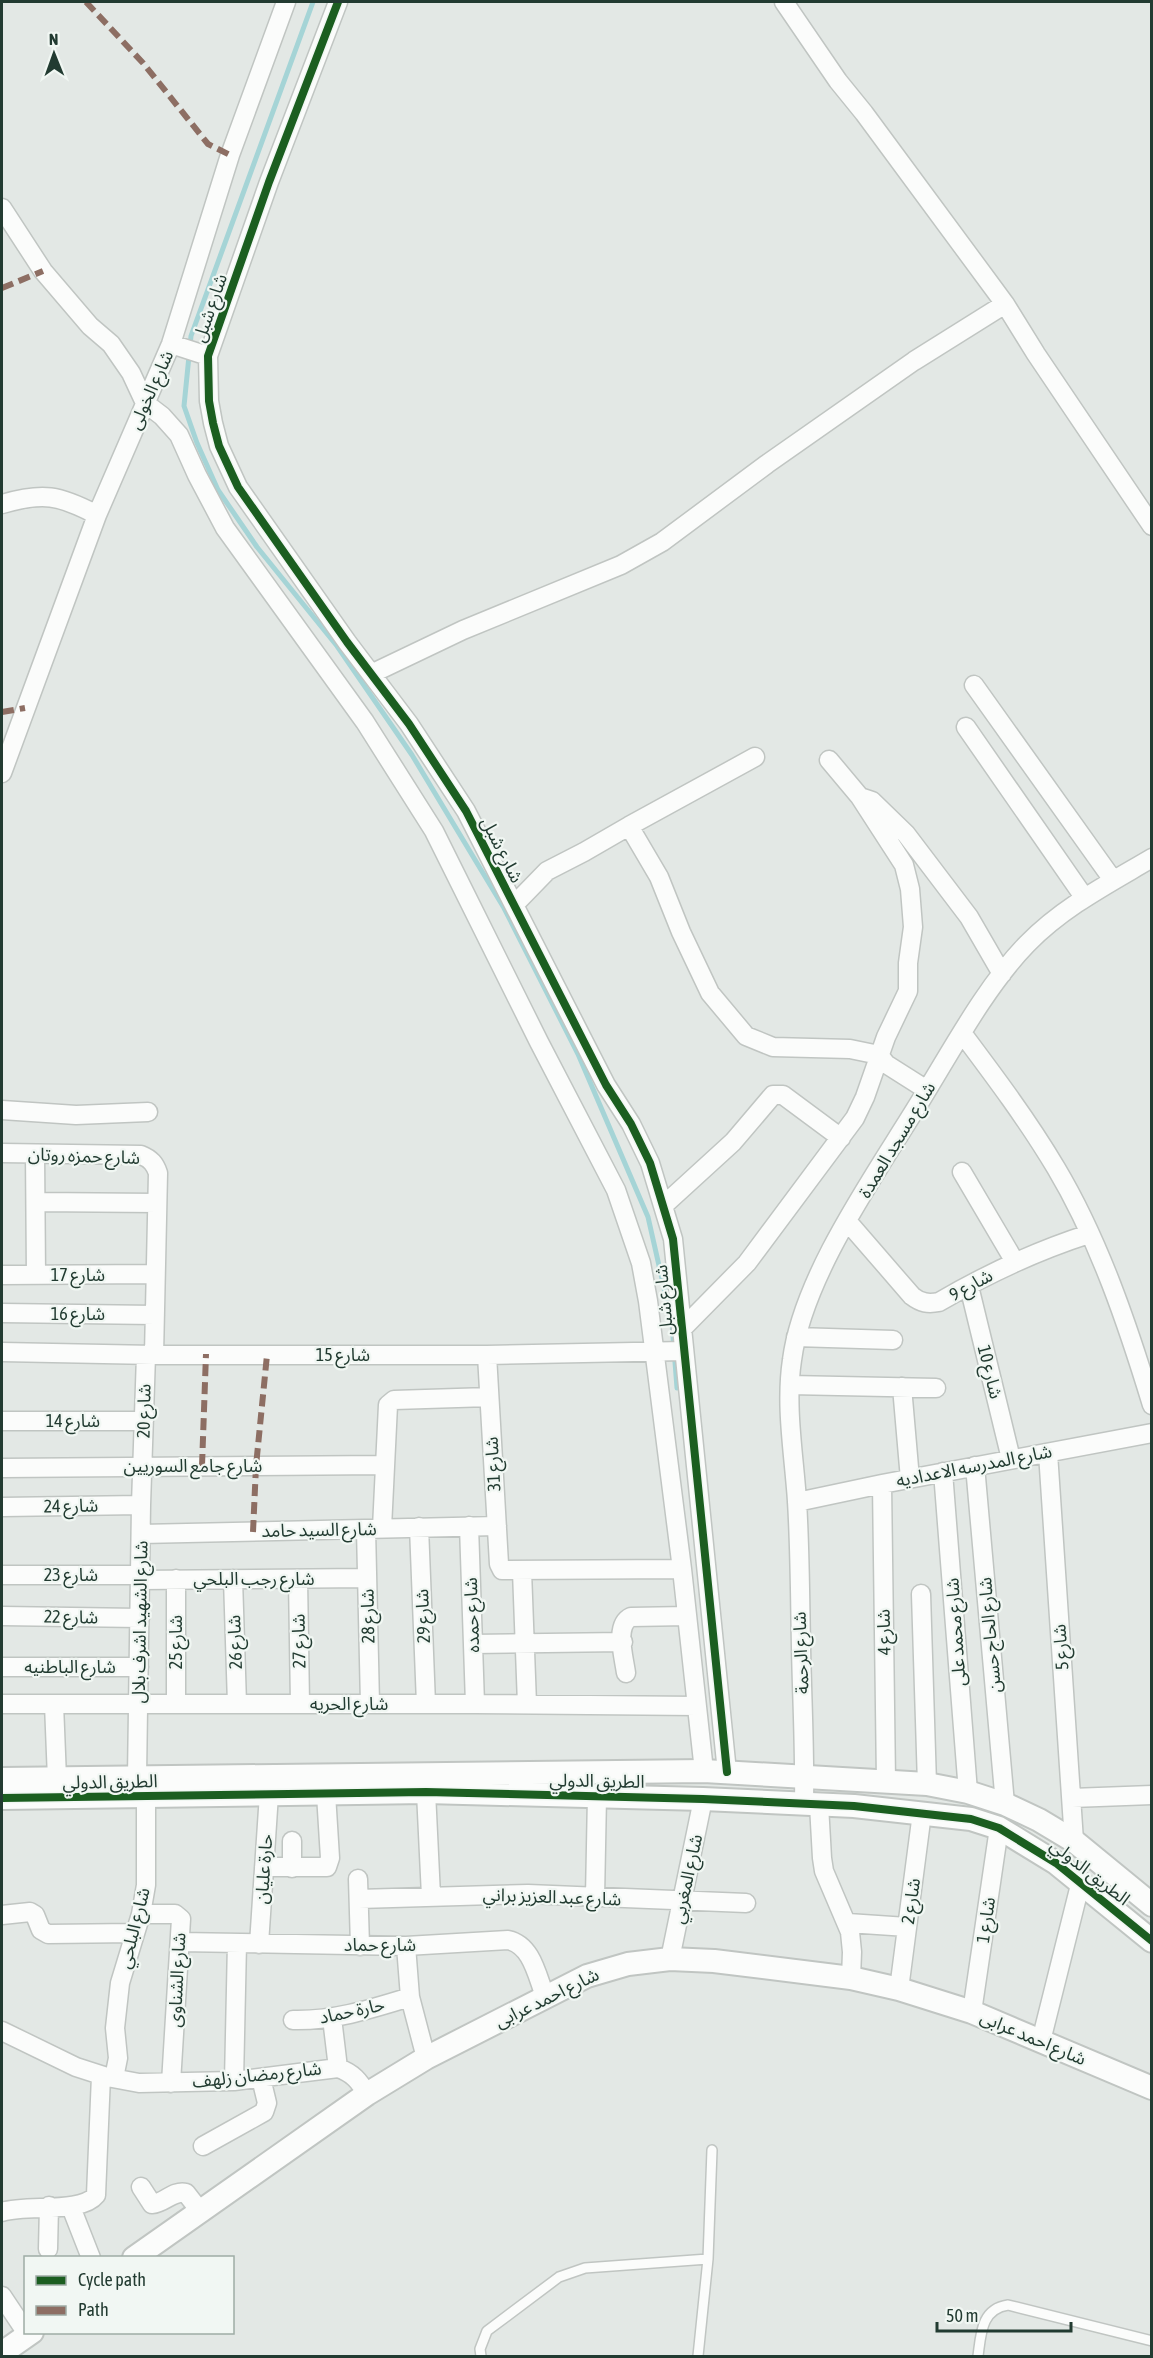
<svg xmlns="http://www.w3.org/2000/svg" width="1153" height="2358" font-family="'Asap Condensed','Noto Sans Arabic',sans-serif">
<rect width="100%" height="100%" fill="#e3e8e5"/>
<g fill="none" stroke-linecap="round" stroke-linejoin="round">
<path stroke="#a5d4d6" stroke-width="5" d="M313 2 191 336 184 406 197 443 218 490 257 547 337 646 412 755 504 908 578 1054 648 1217 672 1323 677 1388"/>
<g stroke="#c0c5c2" stroke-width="12">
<path id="service" d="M481 2356 480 2349 487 2331 559 2277 585 2268 708 2259
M698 2356 708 2259 712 2150
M978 2356C981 2334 981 2309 1008 2305L1152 2341"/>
</g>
<g stroke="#c0c5c2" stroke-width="21">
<path id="minor" d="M338 2 269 182 208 356 209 401 213 423 219 446 238 487 347 642 409 724 466 811 583 1040 606 1085 631 1124 650 1163 673 1239 727 1772
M784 2 838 81 864 113 1005 304 1036 354 1152 526
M2 208 43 271 90 326 111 344 131 373 145 403 162 416 179 435 197 475 225 528 365 722 434 831 539 1042 616 1190 641 1263 648 1301 682 1569 704 1771
M171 344 208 356
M2 504C43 492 59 495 97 515
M373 673 463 630 621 565 662 542 767 464 914 361 1005 304
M974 685 1113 880
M966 727 1084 897
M829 760 860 797 872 801 906 834 969 917 1002 974
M2 773 97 515 171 344 230 155 286 2
M629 826 755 757
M514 905 547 871 584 852 629 826 659 877 681 932 710 993 746 1036 773 1047 850 1049 879 1055 886 1064 927 1090
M962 1033C995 1077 1028 1121 1056 1168 1099 1240 1128 1326 1152 1405
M2 1110 76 1115 148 1112
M2 1153 141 1155C151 1159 155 1164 158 1173L154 1355
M35 1154 36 1275
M962 1172 1015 1262
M36 1202 157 1203
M664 1205 733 1142 773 1095H783L841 1138
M847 1221 912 1296C921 1303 928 1304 939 1302 987 1274 1036 1251 1089 1234
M2 1275 155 1274
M969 1286 1011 1459
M2 1313 155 1315
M681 1330 747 1263 855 1118 865 1097 886 1037 908 991V963L913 927 910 889 904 865 860 797
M796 1337 893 1340
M2 1352 154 1355H487L684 1351
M487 1355 499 1564 502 1570 682 1569
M790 1385 936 1388
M902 1387 910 1479
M2 1421H144
M1048 1453 1074 1841
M975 1466 1005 1804
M2 1468 385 1465
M943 1472 968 1792
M882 1484 886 1781
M797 1502 882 1484 1152 1433
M2 1507 141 1505
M469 1526 475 1704
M419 1527 426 1704
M382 1528 388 1405 394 1400 489 1397
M366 1529 370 1704
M141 1534 497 1526
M522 1571 527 1704
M2 1575H140
M233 1579 237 1704
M298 1579 300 1704
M140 1580 367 1578
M921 1594 927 1784
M2 1616 140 1618
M473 1644 623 1642
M2 1667H139
M626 1673C624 1657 614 1625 631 1617L687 1616
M2 1704H475L697 1706
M54 1704 57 1779
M176 1704V1579
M137 1777 141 1505 146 1355
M426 1792 431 1896
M1072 1798 1152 1795
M804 1804C805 1751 802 1699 801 1647 800 1598 800 1549 797 1501 794 1455 785 1406 792 1360 803 1275 876 1174 921 1100 952 1050 986 986 1027 944 1063 907 1108 884 1152 858
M819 1805 822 1858 824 1871 850 1932 852 1952 851 1978
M292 1841V1868
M264 1867H327L330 1858 326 1794
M358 1879 360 1946
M595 1897 597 1796
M359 1899 528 1894 746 1903
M141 1914H175L181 1919 171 2083
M2 1915 30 1912 35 1915 41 1930 48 1934 134 1933
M848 1923 907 1927
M180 1942 406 1946 508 1940C532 1945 537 1976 545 1996
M259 1944 269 1794
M406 1946 410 1997 426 2058
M670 1959 703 1799
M899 1989 922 1813
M972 2012 999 1828
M332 2018 338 2068
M293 2020C334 2021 371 2009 410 1997
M2 2031 76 2067 107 2077 139 2083 234 2081 338 2068C353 2073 359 2081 367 2094
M1041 2041 1081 1881
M114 2078 118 2058 115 2028 120 1983 141 1914 146 1885V1785
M234 2081 237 1943
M203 2146 264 2112 267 2103 261 2078
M141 2187 152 2204C165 2203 173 2190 186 2193L200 2211
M71 2207 91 2258
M2 2212C28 2204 81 2214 96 2195L101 2076
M48 2249 49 2206
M2 2296 26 2332"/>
</g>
<g stroke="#c0c5c2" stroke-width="26">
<path id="tertiary" d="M2 1779 704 1771 927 1784 968 1792 1005 1804 1039 1820 1074 1841 1152 1905
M2 1798 426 1792 703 1799 854 1806 971 1819 999 1828 1056 1863 1152 1941
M134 2258 367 2094 426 2058 587 1976 628 1964 670 1959 714 1961 851 1978 899 1989 972 2012 1152 2088
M2 2353 32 2332"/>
</g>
<use href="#service" stroke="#fbfcfb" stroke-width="9"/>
<use href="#minor" stroke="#fbfcfb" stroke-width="18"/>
<use href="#tertiary" stroke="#fbfcfb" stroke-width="22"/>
<path stroke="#8d6e63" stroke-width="6" stroke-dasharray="12 6" stroke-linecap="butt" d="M86 2 143 63 208 144 230 155
M2 288 43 271
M2 712 25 708
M202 1466 206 1354
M253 1532 256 1466 267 1355"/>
<g stroke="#f1f7f3" stroke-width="11">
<path id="cycleway" d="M338 2 269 182 208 356 209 401 213 423 219 446 238 487 347 642 409 724 466 811 583 1040 606 1085 631 1124 650 1163 673 1239 727 1772
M2 1798 426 1792 703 1799 854 1806 971 1819 999 1828 1056 1863 1152 1941"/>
</g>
<use href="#cycleway" stroke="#1b5e20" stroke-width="8"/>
</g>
<g text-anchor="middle" stroke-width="4.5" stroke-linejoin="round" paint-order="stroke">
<g font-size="18" fill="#223b31" stroke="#f1f7f3">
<text transform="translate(210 308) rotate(-71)" y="6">شارع شبل</text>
<text transform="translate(151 390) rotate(-66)" y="6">شارع الخولى</text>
<text transform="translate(502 850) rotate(63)" y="6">شارع شبل</text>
<text transform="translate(897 1140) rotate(-59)" y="6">شارع مسجد العمدة</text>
<text transform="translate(84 1156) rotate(2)" y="6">شارع حمزه روتان</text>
<text x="78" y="1281">شارع 17</text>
<text transform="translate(971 1285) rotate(-29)" y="6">شارع 9</text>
<text transform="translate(664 1300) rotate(-95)" y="6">شارع شبل</text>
<text x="78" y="1320">شارع 16</text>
<text x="343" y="1361">شارع 15</text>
<text transform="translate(990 1372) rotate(76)" y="6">شارع 10</text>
<text transform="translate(144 1411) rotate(-89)" y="6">شارع 20</text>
<text x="73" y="1427">شارع 14</text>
<text transform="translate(493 1464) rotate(-93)" y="6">شارع 31</text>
<text x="193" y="1472">شارع جامع السوريين</text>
<text transform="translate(974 1466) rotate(-11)" y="6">شارع المدرسه الاعداديه</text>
<text transform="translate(71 1506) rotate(-1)" y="6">شارع 24</text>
<text transform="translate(319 1530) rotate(-1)" y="6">شارع السيد حامد</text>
<text x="71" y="1581">شارع 23</text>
<text x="254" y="1585">شارع رجب البلحي</text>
<text transform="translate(472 1615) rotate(-92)" y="6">شارع حمده</text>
<text transform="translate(368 1616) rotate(-91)" y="6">شارع 28</text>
<text transform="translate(423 1616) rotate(-92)" y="6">شارع 29</text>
<text transform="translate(71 1617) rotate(1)" y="6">شارع 22</text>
<text transform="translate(140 1622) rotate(-89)" y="6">شارع الشهيد اشرف بلال</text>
<text transform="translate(884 1632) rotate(-91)" y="6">شارع 4</text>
<text transform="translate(956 1632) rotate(-94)" y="6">شارع محمد على</text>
<text transform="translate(990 1635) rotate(-95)" y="6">شارع الحاج حسن</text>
<text transform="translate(299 1641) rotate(-91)" y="6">شارع 27</text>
<text transform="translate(176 1642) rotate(-90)" y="6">شارع 25</text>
<text transform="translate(235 1642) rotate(-92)" y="6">شارع 26</text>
<text transform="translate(1061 1647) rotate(-94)" y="6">شارع 5</text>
<text transform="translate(801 1653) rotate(-92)" y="6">شارع الرحمة</text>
<text x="70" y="1673">شارع الباطنيه</text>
<text x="349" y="1710">شارع الحريه</text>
<text transform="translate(597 1781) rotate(1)" y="6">الطريق الدولي</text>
<text transform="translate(110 1782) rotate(-1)" y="6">الطريق الدولي</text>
<text transform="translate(264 1869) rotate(-86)" y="6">حارة عليان</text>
<text transform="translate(1090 1872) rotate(38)" y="6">الطريق الدولي</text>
<text transform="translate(687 1879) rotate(-78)" y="6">شارع المغربي</text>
<text transform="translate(552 1897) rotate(2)" y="6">شارع عبد العزيز براني</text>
<text transform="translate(911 1901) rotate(-82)" y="6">شارع 2</text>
<text transform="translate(986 1920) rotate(-82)" y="6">شارع 1</text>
<text transform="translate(134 1928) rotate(-76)" y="6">شارع البلحي</text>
<text x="380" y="1951">شارع حماد</text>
<text transform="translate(177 1980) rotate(-87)" y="6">شارع الشناوى</text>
<text transform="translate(547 1998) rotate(-26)" y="6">شارع احمد عرابى</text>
<text transform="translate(352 2011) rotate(-12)" y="6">حارة حماد</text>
<text transform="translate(1033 2038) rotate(23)" y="6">شارع احمد عرابى</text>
<text transform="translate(257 2075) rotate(-6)" y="6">شارع رمضان زلهف</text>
</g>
</g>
<rect width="1153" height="2358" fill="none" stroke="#223b31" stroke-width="6"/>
<rect x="24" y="2256" width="210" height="78" fill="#f1f7f3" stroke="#9eaca5" stroke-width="1.5"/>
<rect x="36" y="2276" width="30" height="9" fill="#1b5e20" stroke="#9eaca5" stroke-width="1.5"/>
<text x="78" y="2286" font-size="18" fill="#223b31">Cycle path</text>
<rect x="36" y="2306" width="30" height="9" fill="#8d6e63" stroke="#9eaca5" stroke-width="1.5"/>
<text x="78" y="2316" font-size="18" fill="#223b31">Path</text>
<g transform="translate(54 54) rotate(359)" stroke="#f1f7f3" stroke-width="4.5" paint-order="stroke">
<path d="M0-4.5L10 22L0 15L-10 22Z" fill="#223b31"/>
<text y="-9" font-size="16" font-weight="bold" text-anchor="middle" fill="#223b31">N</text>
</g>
<path d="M937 2322v9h134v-9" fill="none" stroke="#223b31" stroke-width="3"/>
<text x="946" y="2322" font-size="18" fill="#223b31" stroke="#f1f7f3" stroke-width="4.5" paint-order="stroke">50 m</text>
</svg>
